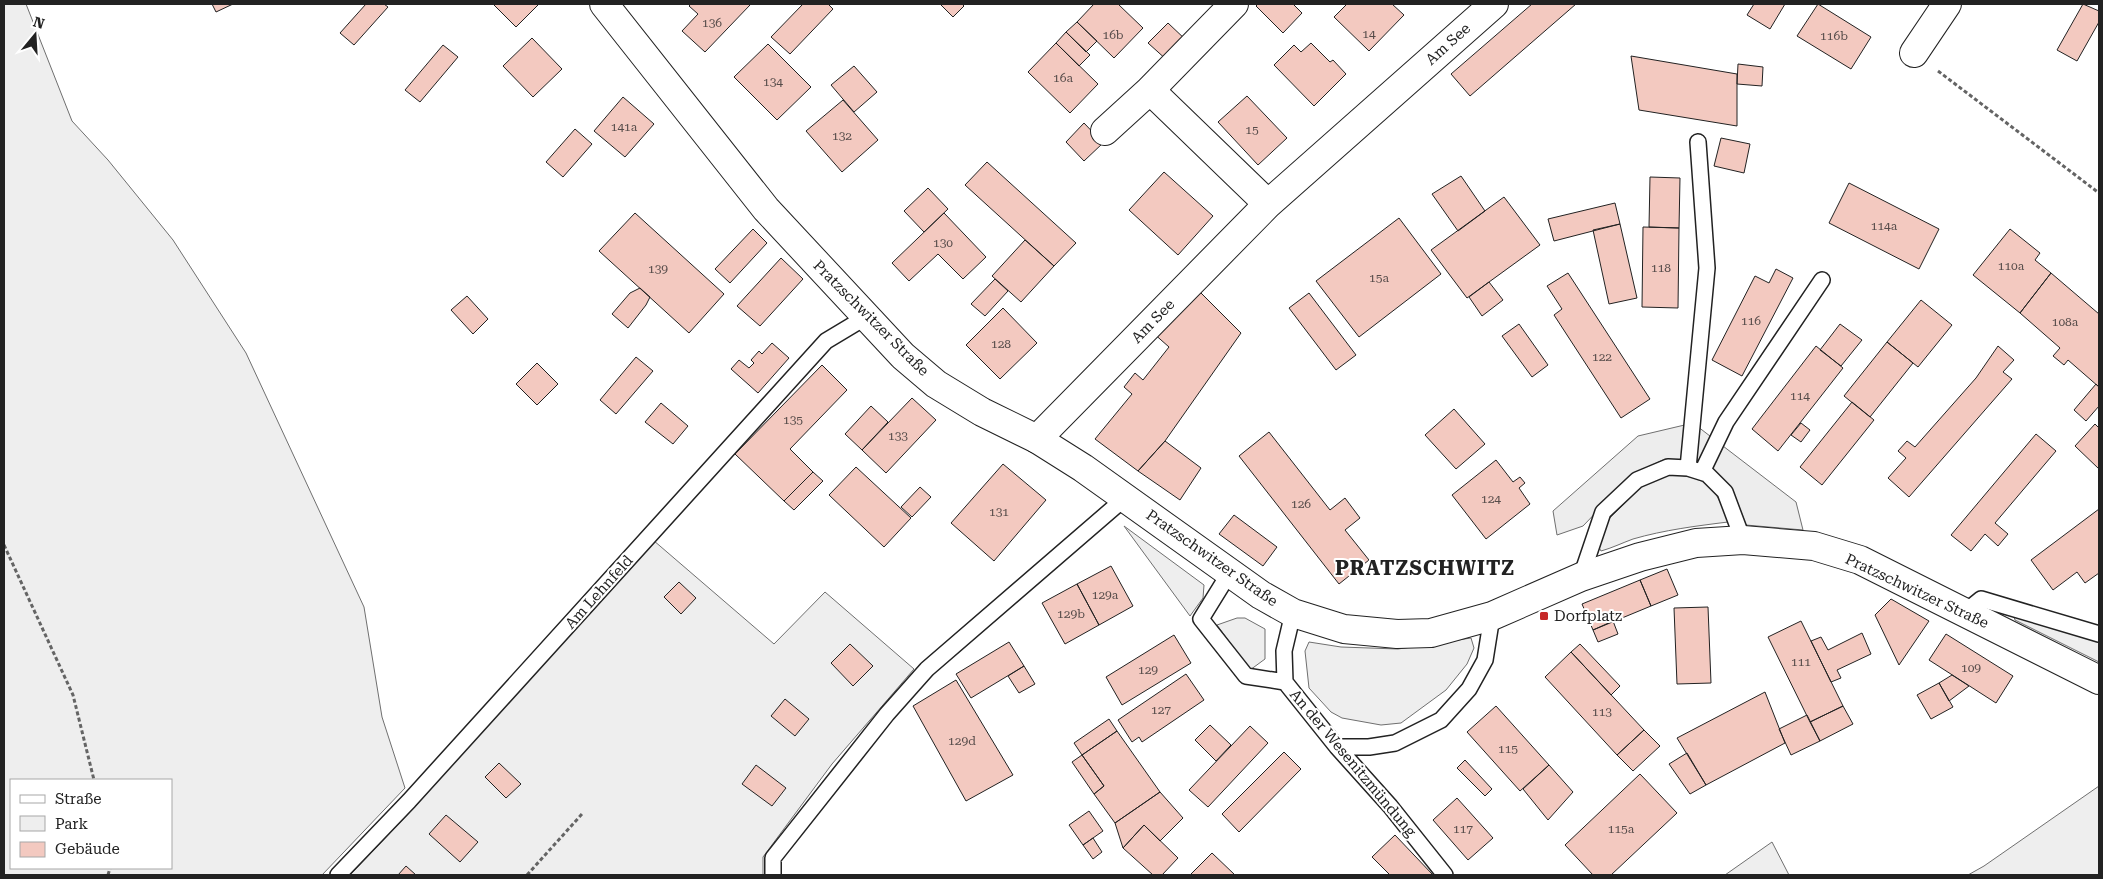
<svg xmlns="http://www.w3.org/2000/svg" width="2103" height="879" font-family="'Roboto Serif',serif">
<rect width="100%" height="100%" fill="#fff"/>
<path fill="#eee" stroke="#6f6f6f" fill-rule="evenodd" d="M4 4H26L72 121 108 160 173 240 246 353 364 607 382 717 405 788 322 875H4ZM171 780V868H11V780Z
M1668 474C1708 477 1715 485 1728 522 1696 526 1664 530 1633 539 1622 543 1612 548 1601 551L1596 542 1602 526 1645 483Z
M1124 526 1204 585 1203 598 1190 616Z
M653 540 774 644 825 592 914 669 832 764 763 857V875H350L411 811Z
M2013 614 2099 641V662L2015 620Z
M1237 618H1245L1265 629V659L1250 670 1217 625Z
M1471 638 1474 648 1467 664 1446 690 1401 723 1381 725 1342 718 1331 712 1309 688 1305 651 1309 642 1341 647 1398 649Z
M2099 786V875H1968L1984 866Z
M1772 842 1789 875H1725Z"/>
<path fill="#ededed" stroke="#6f6f6f" d="M1693 423 1796 502 1803 530 1746 525 1732 488 1711 468 1689 461 1665 459 1633 474 1583 526 1557 535 1553 511 1638 436Z"/>
<path fill="#f3c9c0" stroke="#222" d="M212 4H233L216 12Z
M366 4H384L388 7 354 45 340 33Z
M493 4H539L516 27Z
M691 4H749L750 5 705 52 682 31 698 14 689 6Z
M803 4H828L833 9 790 54 771 37Z
M940 4H962L964 6 953 17Z
M1094 4H1118L1143 28 1114 58 1077 22Z
M1258 4H1293L1302 13 1283 33 1256 6Z
M1347 4H1392L1404 15 1369 51 1334 17Z
M1532 4H1576L1470 96 1451 74Z
M1754 4H1785L1770 29 1747 15Z
M1818 4 1871 37 1851 69 1797 36Z
M2083 4 2099 11V22L2077 61 2057 50Z
M1077 22 1097 41 1086 52 1066 32Z
M1168 23 1187 41 1168 61 1148 43Z
M1066 32 1090 55 1079 66 1056 43Z
M532 38 562 69 533 97 503 66Z
M1056 43 1098 84 1070 113 1028 72Z
M1311 43 1330 62 1333 60 1346 74 1314 106 1274 65 1294 45 1301 52Z
M768 44 811 87 777 120 734 77Z
M443 45 458 57 420 102 405 90Z
M1631 56 1737 74V126L1639 110Z
M1738 64 1763 67 1762 86 1737 84Z
M854 66 877 92 854 112 831 85Z
M1247 96 1287 138 1258 165 1218 122Z
M623 97 654 124 625 157 594 131Z
M843 100 878 140 842 172 806 131Z
M1084 123 1103 143 1084 161 1066 142Z
M575 129 592 144 563 177 546 162Z
M1721 138 1750 144 1744 173 1714 166Z
M987 162 1076 243 1054 266 965 185Z
M1164 172 1213 216 1178 255 1129 210Z
M1461 176 1485 211 1458 231 1432 194Z
M1650 177 1680 178 1679 228 1649 227Z
M1849 183 1939 229 1919 269 1829 223Z
M928 188 948 209 924 232 904 211Z
M1504 197 1540 245 1467 298 1431 250Z
M1615 203 1620 224 1554 241 1548 219Z
M635 213 724 294 689 333 599 251Z
M944 213 986 257 963 279 938 254 909 281 892 263Z
M1399 218 1441 274 1359 337 1316 281Z
M1620 224 1637 298 1609 304 1593 230Z
M1643 227 1679 228 1678 308 1642 307Z
M753 229 767 243 730 283 715 269Z
M2010 229 2040 253 2035 260 2051 273 2020 313 1973 275Z
M1025 240 1054 266 1021 302 992 276Z
M781 258 803 279 760 326 737 306Z
M1776 269 1793 278 1742 376 1712 360 1755 276 1769 283Z
M1568 273 1650 399 1621 418 1554 315 1562 309 1547 286Z
M2051 273 2099 314V387L2068 360 2064 365 2053 356 2060 348 2020 313Z
M995 279 1008 291 985 316 971 304Z
M1489 282 1503 300 1482 316 1469 297Z
M640 288 650 297 646 305 628 328 612 314 630 293Z
M1199 291 1241 333 1165 441 1138 471 1095 439 1132 394 1124 387 1135 373 1143 380 1169 347 1152 332Z
M1309 293 1356 355 1336 370 1289 308Z
M467 296 488 319 473 334 451 310Z
M1921 300 1952 325 1918 367 1887 342Z
M1003 308 1037 343 1000 379 966 345Z
M1519 324 1548 365 1532 377 1502 336Z
M1840 324 1862 340 1841 366 1820 350Z
M1887 342 1913 363 1870 417 1844 396Z
M772 343 789 358 758 393 731 369 739 360 749 368 754 363 751 360 759 351 762 354Z
M1816 346 1843 368 1778 451 1752 429Z
M1998 346 2014 360 2003 372 2012 379 1909 497 1888 478 1906 458 1898 451 1907 441 1915 447 1976 378Z
M636 357 653 371 616 414 600 400Z
M537 363 558 384 537 405 516 384Z
M822 365 847 390 790 449 813 472 784 501 735 454Z
M2096 384 2099 387V406L2086 421 2074 410Z
M912 398 936 420 886 473 862 450Z
M1852 402 1874 420 1822 485 1800 467Z
M661 403 688 426 673 444 645 422Z
M871 406 888 422 862 450 845 434Z
M1454 409 1485 444 1456 469 1425 435Z
M1801 423 1810 430 1801 442 1791 435Z
M2095 424 2099 428V469L2075 446Z
M1269 432 1330 510 1345 498 1360 518 1345 530 1369 560 1339 584 1239 456Z
M2036 434 2056 451 1995 523 2008 534 1998 546 1985 534 1971 551 1951 535Z
M1165 441 1201 468 1180 500 1138 471Z
M1496 460 1513 482 1520 477 1525 483 1519 488 1530 504 1486 539 1452 495Z
M1003 464 1046 500 994 561 951 523Z
M856 467 911 518 884 547 829 495Z
M813 472 823 481 794 510 784 501Z
M920 487 931 497 912 517 901 507Z
M2099 509V573L2085 583 2077 572 2053 590 2031 560Z
M1234 515 1277 547 1263 566 1219 534Z
M1111 566 1133 606 1099 625 1077 584Z
M1667 569 1678 595 1651 606 1640 580Z
M1640 580 1651 606 1593 630 1582 604Z
M679 582 696 598 681 614 664 597Z
M1077 584 1099 625 1065 644 1042 603Z
M1891 599 1929 621 1899 665 1875 615Z
M1708 607 1711 683 1677 684 1674 608Z
M1613 621 1618 634 1598 642 1593 630Z
M1801 621 1843 706 1810 722 1768 637Z
M1862 633 1871 654 1837 670 1841 678 1831 682 1811 641 1821 637 1828 650Z
M1946 634 2013 676 1996 703 1929 660Z
M1174 635 1191 663 1122 705 1106 677Z
M1009 642 1024 666 971 698 956 674Z
M850 644 873 666 853 686 831 663Z
M1580 644 1620 686 1611 695 1571 652Z
M1571 652 1644 730 1617 755 1545 677Z
M1024 666 1035 684 1019 693 1008 676Z
M1186 674 1204 700 1142 742 1139 737 1132 742 1118 720Z
M1952 675 1969 686 1949 701 1939 683Z
M956 680 1013 775 966 801 913 706Z
M1939 683 1953 707 1931 719 1917 695Z
M1765 692 1785 743 1706 785 1677 738Z
M785 699 809 719 795 736 771 716Z
M1496 706 1549 765 1520 791 1467 732Z
M1843 706 1853 724 1820 741 1810 722Z
M1807 715 1820 741 1791 755 1779 729Z
M1109 719 1117 731 1082 755 1074 743Z
M1210 725 1231 745 1216 761 1195 740Z
M1250 726 1268 743 1208 807 1189 790Z
M1644 730 1660 746 1633 771 1617 755Z
M1117 731 1160 792 1115 823 1094 794 1104 786 1082 755Z
M1284 752 1301 769 1239 832 1222 814Z
M1687 753 1706 785 1690 794 1669 764Z
M1082 755 1104 786 1094 794 1072 762Z
M1465 760 1492 789 1485 796 1457 768Z
M499 763 521 784 506 798 485 777Z
M756 765 786 788 772 806 742 784Z
M1549 765 1573 792 1548 820 1523 789Z
M1640 774 1677 813 1611 875H1593L1565 845Z
M1160 792 1183 818 1160 841 1144 825 1123 848 1115 823Z
M1457 798 1493 838 1468 860 1433 820Z
M1089 811 1103 831 1083 845 1069 825Z
M446 815 478 842 460 862 429 834Z
M1144 825 1178 858 1162 875H1153L1123 848Z
M1395 835 1433 875H1390L1372 857Z
M1093 838 1102 852 1093 859 1083 845Z
M1212 853 1235 875H1190Z
M406 866 416 875H398Z"/>
<g fill="none" stroke-linecap="round" stroke-linejoin="round">
<g stroke="#222" stroke-width="18">
<path id="service" d="M1688 468 1707 268 1698 142
M1702 472 1726 422 1822 280
M1230 572 1201 619 1246 676 1285 682
M1581 577 1603 512 1637 480 1668 467 1688 468 1707 474 1725 492 1743 540
M1965 612 1981 599 2099 634
M1293 613 1284 651 1285 682 1337 747 1390 806 1445 875
M1337 747H1369L1395 743 1441 720 1469 689 1485 660 1492 616
M338 875 409 801 826 341 866 317
M773 875V858L887 714 927 669 1125 498"/>
</g>
<g stroke="#222" stroke-width="30">
<path id="minor" d="M1914 53 1947 4
M1150 90 1234 4
M1105 131 1150 90 1268 204
M1037 439 1268 204 1494 4"/>
</g>
<g stroke="#222" stroke-width="30">
<path id="tertiary" d="M604 4 766 209 903 356 936 384 982 412 1037 439 1083 468 1261 595 1293 613 1344 629 1397 634 1431 633 1492 616 1581 577 1640 557 1696 543 1743 540 1814 546 1860 560 2099 680"/>
</g>
<path stroke="#646464" stroke-width="3" stroke-dasharray="4 2.5" stroke-linecap="butt" d="M1938 71 2099 193
M4 545 73 695 94 780
M108 875 110 868
M527 875 582 814"/>
<use href="#service" stroke="#fff" stroke-width="15"/>
<use href="#minor" stroke="#fff" stroke-width="28"/>
<use href="#tertiary" stroke="#fff" stroke-width="28"/>
</g>
<rect fill="#c62828" stroke="#fff" stroke-width="2" x="1539" y="611" width="10" height="10" rx="2.5"/>
<g text-anchor="middle" stroke-width="4" stroke-linejoin="round" paint-order="stroke">
<g font-size="12" fill="#564c4a">
<text x="712" y="27">136</text>
<text x="1369" y="38">14</text>
<text x="1113" y="39">16b</text>
<text x="1834" y="40">116b</text>
<text x="1063" y="82">16a</text>
<text x="773" y="86">134</text>
<text x="624" y="131">141a</text>
<text x="1252" y="134">15</text>
<text x="842" y="140">132</text>
<text x="1884" y="230">114a</text>
<text x="943" y="247">130</text>
<text x="2011" y="270">110a</text>
<text x="1661" y="272">118</text>
<text x="658" y="273">139</text>
<text x="1379" y="282">15a</text>
<text x="1751" y="325">116</text>
<text x="2065" y="326">108a</text>
<text x="1001" y="348">128</text>
<text x="1602" y="361">122</text>
<text x="1800" y="400">114</text>
<text x="793" y="424">135</text>
<text x="898" y="440">133</text>
<text x="1491" y="503">124</text>
<text x="1301" y="508">126</text>
<text x="999" y="516">131</text>
<text x="1105" y="599">129a</text>
<text x="1071" y="618">129b</text>
<text x="1801" y="666">111</text>
<text x="1971" y="672">109</text>
<text x="1148" y="674">129</text>
<text x="1161" y="714">127</text>
<text x="1602" y="716">113</text>
<text x="962" y="745">129d</text>
<text x="1508" y="753">115</text>
<text x="1463" y="833">117</text>
<text x="1621" y="833">115a</text>
</g>
<g font-size="15" fill="#222" stroke="#fff">
<text transform="translate(1448 44) rotate(-42)" y="5">Am See</text>
<text transform="translate(871 318) rotate(45)" y="5">Pratzschwitzer Straße</text>
<text transform="translate(1153 321) rotate(-46)" y="5">Am See</text>
<text transform="translate(1212 558) rotate(35)" y="5">Pratzschwitzer Straße</text>
<text transform="translate(1917 591) rotate(25)" y="5">Pratzschwitzer Straße</text>
<text transform="translate(599 592) rotate(-48)" y="5">Am Lehnfeld</text>
<text transform="translate(1353 763) rotate(50)" y="5">An der Wesenitzmündung</text>
</g>
<g font-size="15" fill="#222" stroke="#fff" text-anchor="start">
<text x="1554" y="621">Dorfplatz</text>
</g>
<g font-size="20" font-weight="bold" letter-spacing="1" fill="#222" stroke="#fff">
<text x="1425" y="575">PRATZSCHWITZ</text>
</g>
</g>
<rect width="2103" height="879" fill="none" stroke="#222222" stroke-width="10"/>
<rect x="10" y="779" width="162" height="90" fill="#ffffff" stroke="#a7a7a7"/>
<rect x="20" y="795" width="25" height="8" fill="#ffffff" stroke="#a7a7a7"/>
<text x="55" y="804" font-size="15" fill="#222222">Straße</text>
<rect x="20" y="816" width="25" height="15" fill="#eeeeee" stroke="#a7a7a7"/>
<text x="55" y="829" font-size="15" fill="#222222">Park</text>
<rect x="20" y="842" width="25" height="15" fill="#f3c9c0" stroke="#a7a7a7"/>
<text x="55" y="854" font-size="15" fill="#222222">Gebäude</text>
<g transform="translate(35 35) rotate(18)" stroke="#ffffff" stroke-width="4" paint-order="stroke">
<path d="M0-4L9 19L0 12L-9 19Z" fill="#222222"/>
<text y="-8" font-size="14" font-weight="bold" text-anchor="middle" fill="#222222">N</text>
</g>
</svg>
